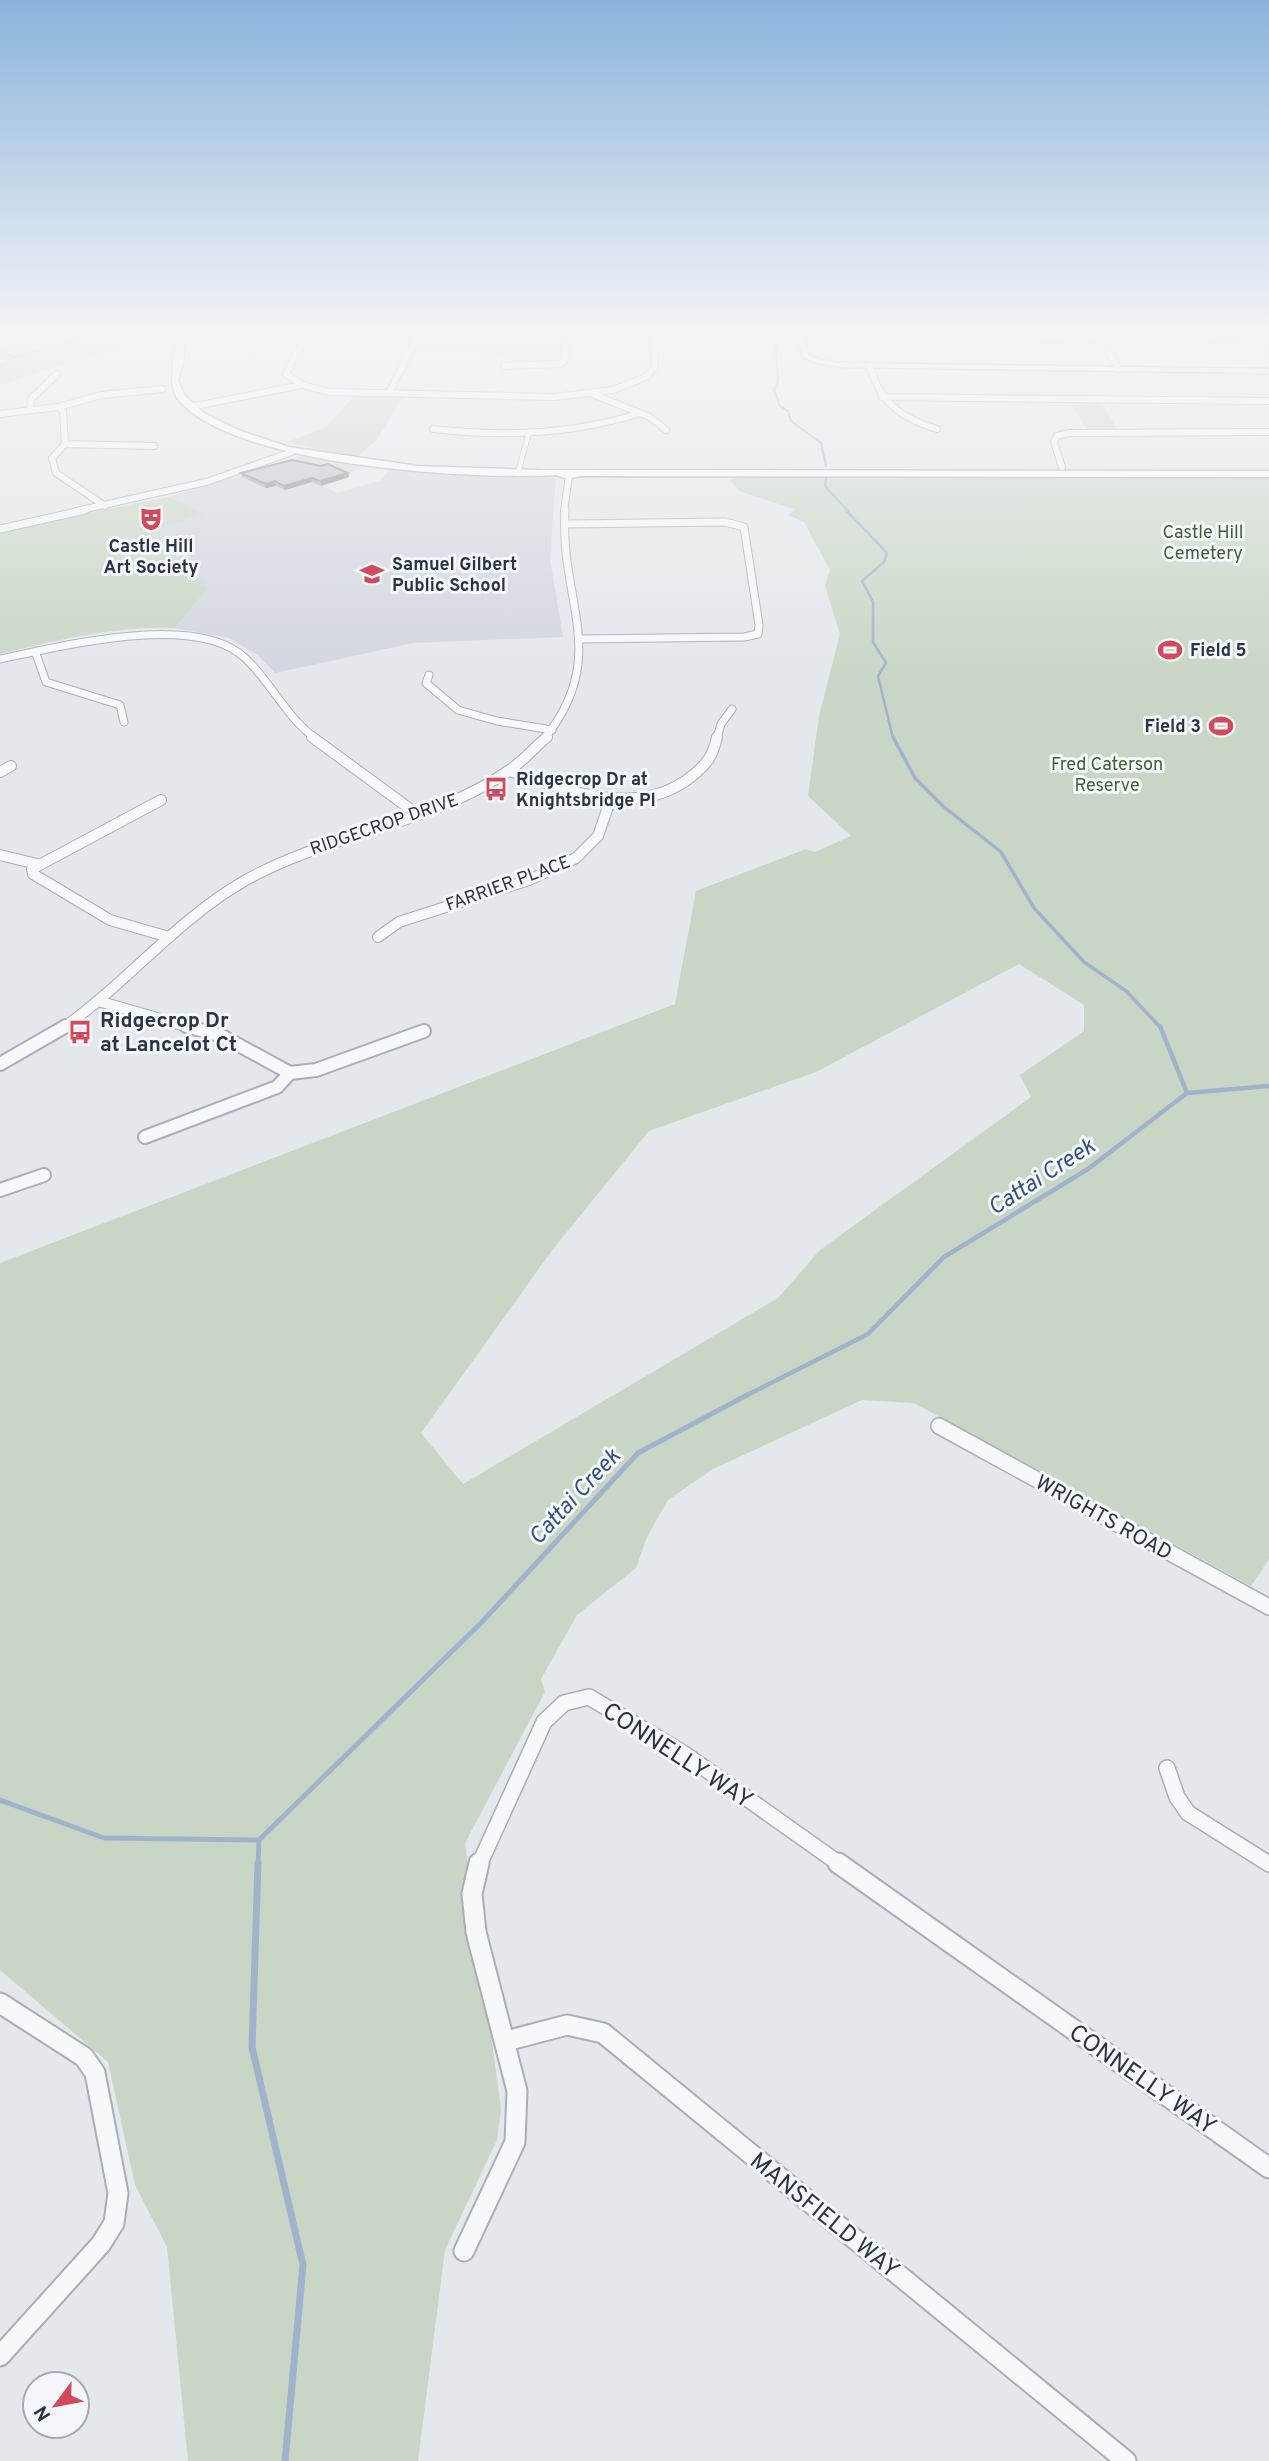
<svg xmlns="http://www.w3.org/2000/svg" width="1269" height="2461" font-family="Overpass,sans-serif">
<rect width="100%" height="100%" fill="#e4e7ec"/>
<path fill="#d2d6de" d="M303 456 364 467 314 482 338 493 379 481 390 470 556 478 550 559 563 637 413 643 275 673 259 656 229 638 175 628 208 588 147 531 203 514 168 497Z"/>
<path fill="#c9d6c5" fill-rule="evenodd" d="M0 332 19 334 143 332 131 336 128 344 0 385Z
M416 333 559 335 562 360 516 363 483 351 413 350 420 339Z
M354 396 403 397 376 441 357 457 287 442 326 427Z
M1069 400 1101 401 1117 429H1086Z
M767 474 1269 477V1559L1251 1586 914 1403 862 1400 713 1469 668 1500 647 1537 636 1568 577 1615 541 1679 545 1692 465 1843 501 2109 497 2140 445 2250 418 2461H188L167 2247 135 2185 108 2062 0 1970V1263L675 1004 696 891 806 849 815 852 851 836 808 796 819 716 840 634 825 586 830 570 804 522 788 515 794 509 739 491 729 479ZM1019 964 1084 1005V1031L1020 1075 1031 1097 820 1250 778 1298 463 1484 421 1433 553 1249 649 1131 816 1072Z
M168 497 204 514 148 531 208 588 175 628C115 626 58 640 0 654V530Z"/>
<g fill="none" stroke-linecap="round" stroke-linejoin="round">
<path stroke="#9fb4cc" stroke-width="2" d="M775 332 778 381 774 389 780 406 788 411 791 421 821 443 826 466
M0 351 15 357
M0 367 15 357 107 332
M826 477 825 486 848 511"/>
<path stroke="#9fb4cc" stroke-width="2.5" d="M846 510 887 553 884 562 862 581 873 602V642L886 663 878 676 893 738"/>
<path stroke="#9fb4cc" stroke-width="3.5" d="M893 737 915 778 944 807 1001 852 1034 908 1084 962 1126 991 1161 1028"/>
<path stroke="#9fb4cc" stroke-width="4.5" d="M1160 1026 1187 1093
M745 1396 868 1334 944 1257 1088 1169 1187 1093 1269 1086"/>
<path stroke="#9fb4cc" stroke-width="5" d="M0 1800 104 1838 259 1840 481 1623 638 1453 749 1394
M258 1865 259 1840"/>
<path stroke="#9fb4cc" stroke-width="7" d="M258 1863 252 2047 303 2265 285 2461"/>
<g stroke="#a9aeb7" stroke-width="6">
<path id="pedestrian" d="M518 473 529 432"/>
</g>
<g stroke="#a9aeb7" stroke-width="8">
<path id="minor-far5" d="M308 332 286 374 303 385 330 392 555 397 613 390 646 377 655 367 653 332
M1189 332 1211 339 1269 342
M1098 333 1119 369
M884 337 899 332
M989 338 1101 339
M504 366 561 364 566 358 562 332
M870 366C880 403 901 418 937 429
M389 393 416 339 409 333 399 332
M592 394 650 417 666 430
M882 397 1269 401
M58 407 102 395 162 389
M190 407 302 385
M30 409 31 399 57 374
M0 414 58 407 63 411 65 444 52 458 56 473 105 506
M433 429C503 437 572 435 640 413
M65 444 154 446
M1062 467 1054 442 1057 436 1069 433 1269 432
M77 511 206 482 292 452
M564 511 569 476"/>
</g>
<g stroke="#a9aeb7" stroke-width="9">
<path id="minor-far4" d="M566 524 725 522 744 527 759 625 758 634 744 637 579 639
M0 529 85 510
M35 651 46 682 120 705 124 722
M0 659C60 647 195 611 245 658 271 682 286 717 315 738
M429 675 426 683 458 710 497 721 552 730
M545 738C611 655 559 601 565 510
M717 738 721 724 732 709"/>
</g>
<g stroke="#a9aeb7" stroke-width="12">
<path id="minor-far3" d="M312 737 417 814
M510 771C567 790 638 820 692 776 707 764 713 756 717 737
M0 772 11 766
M161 800 32 869 33 874 110 920 169 937
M0 855 37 864
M378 937 399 922 529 880 576 858 598 836 610 801
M98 1001 192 1028
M63 1028C127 983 177 919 246 880 330 833 432 825 511 769 524 760 535 747 547 737"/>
</g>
<g stroke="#a9aeb7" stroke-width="16">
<path id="minor-far2" d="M186 1026 222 1036 290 1073
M0 1064 66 1026
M145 1137 277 1087 290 1073 316 1070 424 1031
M0 1190 44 1175"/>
</g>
<g stroke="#a9aeb7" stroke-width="18">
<path id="minor-far1" d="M939 1426 1269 1607
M1167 1768 1177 1797 1188 1813 1269 1864
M479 1865 544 1722 564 1703 589 1697 686 1755 841 1865"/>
</g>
<g stroke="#a9aeb7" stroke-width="23">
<path id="minor" d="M838 1863 1269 2168
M0 2003 84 2057 95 2073 118 2193 114 2223 101 2244 0 2356
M506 2041 567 2025 603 2033 1126 2461
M464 2251 515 2142 517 2091 476 1932 472 1894 479 1863"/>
</g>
<g stroke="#a9aeb7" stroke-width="3">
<path id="tertiary" d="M797 332H803L808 355 821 360 841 363 1269 369V373L841 367 817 363 803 357Z"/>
</g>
<g stroke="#a9aeb7" stroke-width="3">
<path id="secondary" d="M177 332H185L184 358 178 381 185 396 204 413 238 430 289 447 417 466 540 470 1269 471V477L579 476 568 479 556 475C473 480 231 466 178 399 166 383 176 353 177 332Z"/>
</g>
<use href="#pedestrian" stroke="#f7f8fa" stroke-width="4.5"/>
<use href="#minor-far5" stroke="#f7f8fa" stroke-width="6"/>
<use href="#minor-far4" stroke="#f7f8fa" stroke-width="7"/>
<use href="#minor-far3" stroke="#f7f8fa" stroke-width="10"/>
<use href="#minor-far2" stroke="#f7f8fa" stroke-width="12"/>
<use href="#minor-far1" stroke="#f7f8fa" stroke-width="15"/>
<use href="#minor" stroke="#f7f8fa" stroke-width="19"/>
<use href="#tertiary" fill="#f7f8fa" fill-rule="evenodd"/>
<use href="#secondary" fill="#fff" fill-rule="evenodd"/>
</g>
<path fill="#a1a5ae" d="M241 473H348L349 477 321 486 312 482 285 490 276 486 266 488 242 477Z"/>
<path fill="#83868d" d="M348 473 349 477 321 486 320 481Z
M312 478V482L285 490 284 486Z
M275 481 276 486 266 488V484Z"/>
<path fill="#bbc0ca" stroke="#83868d" stroke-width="2" d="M292 460 321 466 328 464 348 473 320 481 312 478 284 486 275 481 266 484 241 473Z"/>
<linearGradient id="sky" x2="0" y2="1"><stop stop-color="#8bb4dd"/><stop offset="0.49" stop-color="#f3f4f6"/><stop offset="1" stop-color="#f3f4f6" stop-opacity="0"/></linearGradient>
<rect width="1269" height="677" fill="url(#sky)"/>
<defs>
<g id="theatre-bare" transform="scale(1.89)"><path d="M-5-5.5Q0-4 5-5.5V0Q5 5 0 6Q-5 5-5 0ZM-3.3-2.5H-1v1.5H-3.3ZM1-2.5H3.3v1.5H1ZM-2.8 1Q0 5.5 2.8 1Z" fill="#d1495b" stroke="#f4f6f9" stroke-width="2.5" paint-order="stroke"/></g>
<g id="school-bare" transform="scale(1.89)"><path d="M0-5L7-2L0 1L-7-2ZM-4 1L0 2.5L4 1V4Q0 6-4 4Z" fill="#d1495b" stroke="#f4f6f9" stroke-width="2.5" paint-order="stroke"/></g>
<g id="stadium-bare" transform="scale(1.89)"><path d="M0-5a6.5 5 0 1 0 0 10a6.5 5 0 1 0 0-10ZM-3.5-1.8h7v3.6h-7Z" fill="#d1495b" stroke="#f4f6f9" stroke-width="2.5" paint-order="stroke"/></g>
<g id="bus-bare" transform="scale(1.89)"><path d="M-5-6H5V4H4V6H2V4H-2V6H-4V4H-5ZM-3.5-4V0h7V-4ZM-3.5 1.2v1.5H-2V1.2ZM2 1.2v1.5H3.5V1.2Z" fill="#d1495b" stroke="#f4f6f9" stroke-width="2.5" paint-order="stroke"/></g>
</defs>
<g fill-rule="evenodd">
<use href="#theatre-bare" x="151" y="519"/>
<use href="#school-bare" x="372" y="574"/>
<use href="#stadium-bare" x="1170" y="650"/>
<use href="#stadium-bare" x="1221" y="726"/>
<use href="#bus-bare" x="496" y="789"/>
<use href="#bus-bare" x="80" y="1032"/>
</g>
<g text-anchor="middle" stroke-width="6" stroke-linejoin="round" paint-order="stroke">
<g font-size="18" fill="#3f6138" stroke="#f4f6f9">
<text x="1203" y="538">Castle Hill<tspan x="1203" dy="21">Cemetery</tspan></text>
<text x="1107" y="770">Fred Caterson<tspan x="1107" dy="21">Reserve</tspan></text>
</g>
<g font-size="18" font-weight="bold" fill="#2b3445" stroke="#f4f6f9" text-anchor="start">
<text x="151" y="552" text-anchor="middle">Castle Hill<tspan x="151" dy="21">Art Society</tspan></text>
<text x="392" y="570">Samuel Gilbert<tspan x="392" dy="21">Public School</tspan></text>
<text x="1190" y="656">Field 5</text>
<text x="1201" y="732" text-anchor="end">Field 3</text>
<text x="516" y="785">Ridgecrop Dr at<tspan x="516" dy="21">Knightsbridge Pl</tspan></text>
</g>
<g font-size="18" fill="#2b3445" stroke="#f4f6f9">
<text transform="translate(384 824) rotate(-19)" y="6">RIDGECROP DRIVE</text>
<text transform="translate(508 883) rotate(-20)" y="6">FARRIER PLACE</text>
</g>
<g font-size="21" font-weight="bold" fill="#2b3445" stroke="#f4f6f9" text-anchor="start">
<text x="100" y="1027">Ridgecrop Dr<tspan x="100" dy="24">at Lancelot Ct</tspan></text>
</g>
<g font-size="21" fill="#2b3445" stroke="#f4f6f9">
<text transform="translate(1104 1517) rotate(29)" y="7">WRIGHTS ROAD</text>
</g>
<g font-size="23" font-style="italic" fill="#34527a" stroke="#f4f6f9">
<text transform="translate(1041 1176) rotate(-33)" y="8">Cattai Creek</text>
<text transform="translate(574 1496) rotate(-47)" y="8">Cattai Creek</text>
</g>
<g font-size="24" fill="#2b3445" stroke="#f4f6f9">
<text transform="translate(678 1755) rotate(33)" y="8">CONNELLY WAY</text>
<text transform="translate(1143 2079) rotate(35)" y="8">CONNELLY WAY</text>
<text transform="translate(825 2215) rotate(39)" y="8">MANSFIELD WAY</text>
</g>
</g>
<g transform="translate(56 2405) rotate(238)"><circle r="33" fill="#f4f6f9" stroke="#a4a8b1" stroke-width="2"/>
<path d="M0-5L12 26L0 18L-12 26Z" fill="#d1495b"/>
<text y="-10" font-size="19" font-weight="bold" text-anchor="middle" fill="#2b3445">N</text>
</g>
</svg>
